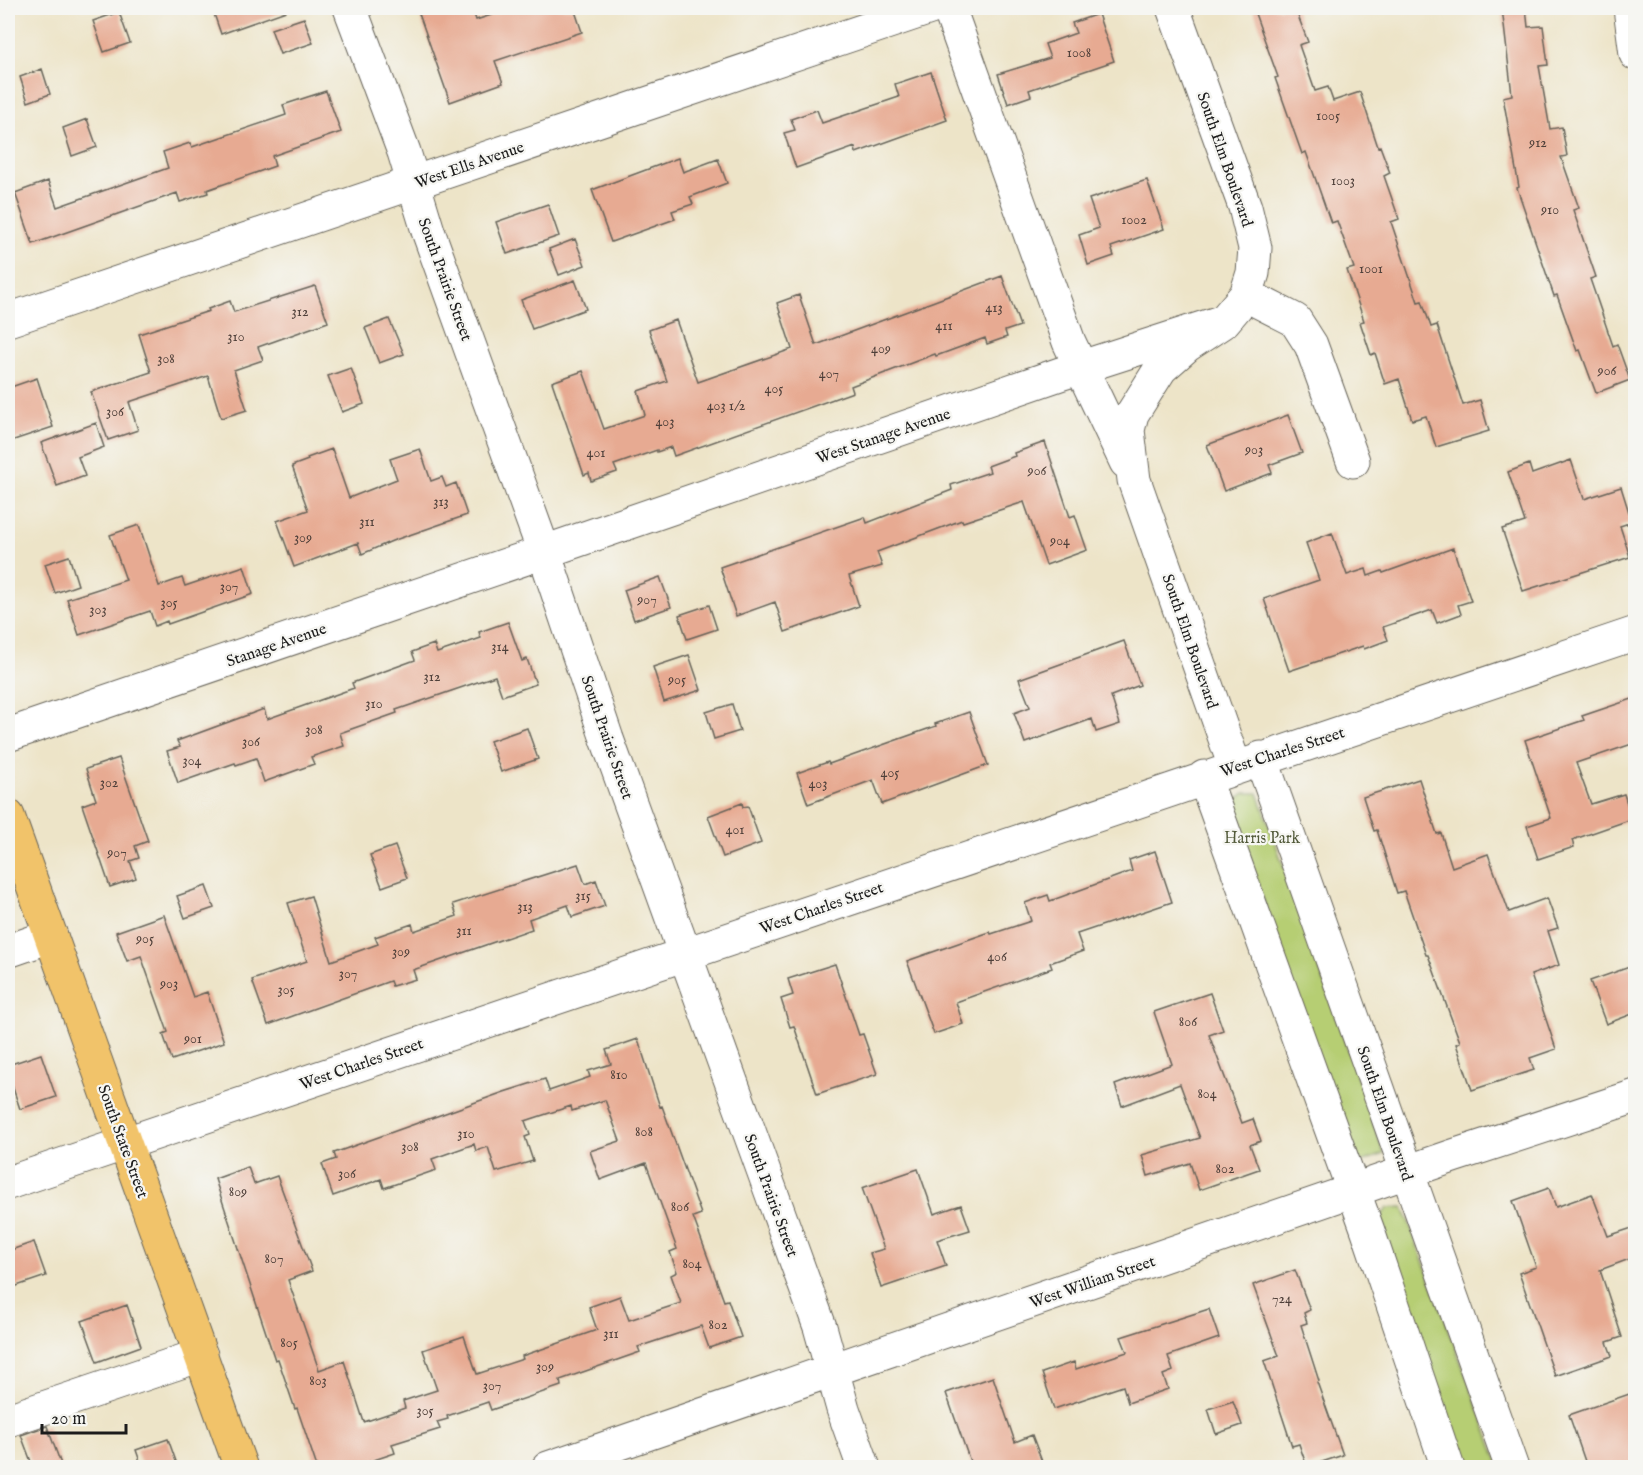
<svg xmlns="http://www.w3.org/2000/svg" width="1643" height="1475" font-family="'IM FELL English',serif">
<rect width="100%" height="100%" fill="#f6f6f2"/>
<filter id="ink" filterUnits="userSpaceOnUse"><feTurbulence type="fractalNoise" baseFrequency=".0167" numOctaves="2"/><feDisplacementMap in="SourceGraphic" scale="12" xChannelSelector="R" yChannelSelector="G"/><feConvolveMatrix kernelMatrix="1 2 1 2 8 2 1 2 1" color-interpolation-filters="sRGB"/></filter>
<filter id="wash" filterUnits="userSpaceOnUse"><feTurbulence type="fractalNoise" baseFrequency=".008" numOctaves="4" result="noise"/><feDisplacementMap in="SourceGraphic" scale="24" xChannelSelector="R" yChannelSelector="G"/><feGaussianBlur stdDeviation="1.35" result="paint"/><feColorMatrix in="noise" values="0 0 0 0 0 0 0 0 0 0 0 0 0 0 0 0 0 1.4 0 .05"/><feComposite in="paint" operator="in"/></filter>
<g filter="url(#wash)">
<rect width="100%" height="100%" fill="#ede4c8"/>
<path fill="#b6ce73" stroke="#697548" stroke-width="1.5" d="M1245 793H1258L1384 1154 1361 1162 1349 1153 1232 808 1237 799Z
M1403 1207 1500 1467H1460L1378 1219 1388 1208Z"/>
<g id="blocks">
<path fill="#e7aa92" d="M212 8H286V11L221 34Z
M417 8H472L476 20 513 8H574L582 32 495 61 503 83 450 102Z
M1253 8H1295L1308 42 1299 45 1315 91 1328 87 1333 101 1360 92 1378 147 1380 146 1390 173 1384 176 1399 219 1391 222 1418 302 1422 301 1431 327 1437 325 1463 405 1480 400 1489 431 1436 447 1426 416 1412 420 1399 379 1385 384 1375 353 1371 355 1360 322 1364 321 1347 270 1354 268 1337 221 1331 223 1306 152 1302 154 1275 78 1278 77Z
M1502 8H1526L1528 27 1543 26 1548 65 1539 66 1550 129 1562 127 1567 156 1561 157 1579 208 1573 210 1596 277 1590 279 1613 346 1617 344 1630 380 1596 393 1580 350 1577 351 1557 295 1554 296 1517 188 1519 187 1503 97 1512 95Z
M119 12 130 43 104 52 93 21Z
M1098 14 1114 61 1029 90 1031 96 1008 104 998 74 1050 58 1045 44 1076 33 1072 23Z
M304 18 313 43 280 54 271 29Z
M42 69 50 94 28 102 20 77Z
M931 72 947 120 856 153 855 147 796 168 784 133 795 130 791 119 817 110 822 123 899 97 895 84Z
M326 91 341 132 272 156 275 166 207 190 208 193 180 202 177 193 33 244 15 193 48 181 57 207 168 168 163 152 190 143 192 147 286 115 283 105Z
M87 119 97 147 72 156 63 128Z
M678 158 683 172 718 159 727 183 690 197 693 204 672 211 675 219 611 242 592 190Z
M1147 180 1164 229 1111 247 1114 256 1088 265 1079 235 1099 228 1089 199Z
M548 204 559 236 507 254 496 222Z
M575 239 585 265 559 275 549 249Z
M1002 276 1020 326 1005 331 1007 337 987 344 985 338 936 356 935 354 851 386 853 392 674 456 671 447 657 452V450L614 465 617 472 591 481 589 473 584 475 552 382 583 371 604 429 645 415 638 391 667 381 649 330 676 320 698 382 792 349 777 303 799 295 816 345Z
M575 280 586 309 532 329 521 300Z
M315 286 328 322 258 347 263 360 234 370 247 410 221 418 208 376 129 402 138 430 108 440 91 392 151 372 139 334 209 311 208 309 230 301 234 312Z
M389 319 404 354 379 363 365 328Z
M351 368 364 404 342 412 328 376Z
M37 378 53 427 8 442V388Z
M1288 415 1302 453 1269 465 1272 473 1224 491 1207 445Z
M96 423 104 447 78 457 85 476 57 486 41 443Z
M1045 442 1070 517 1075 515 1087 550 1046 565 1024 502 963 522 962 520 877 552 882 566 849 576 859 606 785 632 775 602 736 616 720 567 865 517 867 523 952 490 951 485 990 472 988 466 1015 456 1014 453Z
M332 449 349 498 397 479 390 459 420 449 431 481 442 477 446 487 456 483 467 515 392 541 362 554 358 543 294 567 277 521 308 510 292 466 308 460 307 458Z
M1571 460 1584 499 1621 487 1632 522 1620 526 1630 557 1523 591 1502 529 1525 522 1508 472 1529 464 1532 474Z
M139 525 159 586 182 578 185 586 244 566 253 594 168 624 167 621 155 626 150 611 79 635 67 599 126 580 110 535Z
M1332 533 1347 575 1366 569 1368 576 1382 571 1383 573 1453 548 1471 601 1458 605 1461 614 1437 623 1432 610 1383 627 1388 640 1364 649 1363 646 1289 671 1264 599 1319 580 1306 543Z
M69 556 78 585 55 593 45 564Z
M660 577 671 607 634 620 624 590Z
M709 605 717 629 687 639 679 615Z
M508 622 522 661 527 659 536 684 502 696 495 676 396 710 397 713 340 733 344 746 311 757 314 764 264 782 256 758 236 765 235 763 178 783 167 751 180 747 177 741 264 709 267 719 354 688 352 683 415 660 412 652 434 644 437 653 481 638 479 632Z
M1124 641 1140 685 1111 696 1120 724 1096 732 1092 719 1025 743 1014 713 1030 707 1019 679Z
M689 655 701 690 664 702 653 667Z
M1635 698V743L1576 763 1591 804 1624 794 1632 819 1572 840 1574 847 1538 859 1527 826 1551 818 1525 740 1584 720 1582 716Z
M732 704 740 731 714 739 706 712Z
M969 712 988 765 882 804 873 780 808 804 797 773 828 762 829 764 936 726 935 724Z
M527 728 538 759 501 772 490 741Z
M119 758 148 841 135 846 139 858 130 861 136 878 110 887 82 805 96 800 86 769Z
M1419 779 1437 834 1441 833 1452 867 1488 854 1509 912 1547 898 1558 928 1548 931 1559 965 1531 975 1556 1049 1530 1058 1534 1070 1472 1090 1456 1044 1460 1042 1428 955H1426L1404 891 1397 893 1377 830 1374 831 1363 797Z
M742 803 743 807 748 806 761 843 723 857 708 816Z
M395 846 407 878 382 887 370 855Z
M1155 851 1172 902 1077 934 1083 951 1050 963 1052 968 956 1002 963 1024 934 1034 907 961 990 932 991 934 1031 921 1025 903 1048 895 1050 901 1132 871 1129 860Z
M578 864 585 884 596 880 605 906 572 917 568 905 529 919 532 929 413 970 416 979 392 986 390 981 268 1025 252 980 307 961 288 903 311 896 331 961 378 944 375 937 412 924 414 931 457 916 453 904Z
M206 886 214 908 185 918 177 896Z
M164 915 193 997 207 992 224 1042 172 1060 163 1034 168 1032 141 956 127 961 116 932Z
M835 964 859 1035 863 1034 877 1074 817 1094 794 1026 790 1027 781 999 793 995 788 979Z
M1635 965V1013L1606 1024 1590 981Z
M1210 993 1223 1030 1209 1035 1242 1123 1253 1119 1261 1141 1250 1145 1259 1169 1199 1190 1190 1163 1148 1176 1142 1155 1200 1138 1180 1084 1122 1106 1115 1085 1172 1064 1154 1012Z
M638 1039 660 1107 662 1106 701 1214 693 1217 724 1301 728 1300 741 1337 709 1348 701 1326 638 1347 640 1352 560 1380 561 1386 491 1410 488 1402 447 1416 448 1419 437 1422 440 1429 392 1444 395 1453 353 1467H317L297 1408 295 1409 278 1359 275 1360 215 1179 248 1167 254 1184 277 1176 312 1271 288 1280 319 1370 344 1361 364 1422 405 1408 403 1401 437 1390 423 1350 464 1336 477 1374 523 1359 522 1356 597 1330 589 1307 620 1296 629 1320 681 1303 671 1275 677 1272 670 1252 677 1249 646 1163 600 1180 590 1151 620 1141 605 1100 572 1111 571 1106 525 1121 530 1135 525 1137 533 1161 496 1172 488 1147 476 1151 474 1144 432 1159 436 1170 384 1188 381 1179 333 1196 322 1164 336 1159 334 1153 504 1092 545 1079 549 1091 590 1077 588 1071 611 1064 606 1050Z
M41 1054 56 1097 20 1109 8 1073V1065Z
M918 1169 934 1214 961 1205 970 1230 937 1240 946 1266 881 1288 870 1253 884 1249 862 1188Z
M1549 1188 1556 1207 1592 1194 1608 1236 1635 1227V1257L1600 1270 1622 1337 1607 1342 1612 1356 1555 1376 1519 1273 1536 1267 1513 1201Z
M34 1242 46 1276 8 1289V1251Z
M1295 1270 1310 1310 1304 1313 1307 1323 1301 1325 1319 1381 1317 1382 1343 1455 1307 1467 1299 1444 1292 1446 1264 1361 1279 1356 1253 1285Z
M127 1305 141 1346 97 1362 82 1321Z
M1209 1309 1219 1338 1168 1356 1173 1371 1163 1375 1168 1389 1128 1403 1123 1386 1054 1409 1042 1373 1074 1362 1076 1369 1127 1352 1121 1337Z
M993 1377 1015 1442 1032 1435 1044 1467H972L946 1393Z
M1635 1392V1467H1587L1569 1415Z
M1233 1401 1242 1425 1216 1434 1208 1409Z
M47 1426 62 1467H33L21 1435Z
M168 1439 178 1467H142L136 1450Z"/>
</g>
</g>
<g filter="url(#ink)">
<use href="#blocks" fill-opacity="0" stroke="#656258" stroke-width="1.5"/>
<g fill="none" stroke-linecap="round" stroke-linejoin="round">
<g stroke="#656258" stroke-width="35">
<path id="minor" d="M350 8 404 152 428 231 544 552 607 739 820 1327 843 1409 864 1468
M949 8 1069 342 1126 462
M1173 8 1245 207 1255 248 1253 273 1246 295 1224 321 1186 346 1161 368 1132 414 1128 430 1134 480 1235 767
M1630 8 1636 54
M1246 295 1295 320 1311 345 1353 461
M8 320 930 8
M8 735 544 552 1060 374 1224 321
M1261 758 1512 1468
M1204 777 1368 1231 1448 1468
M8 951 51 936
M8 1183 1636 633
M8 1420 201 1355
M548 1468 1453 1156 1636 1096"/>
</g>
<g stroke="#656258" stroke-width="35">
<path id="major" d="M8 816 241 1468"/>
</g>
<use href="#minor" stroke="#fff" stroke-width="33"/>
<use href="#major" stroke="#f1c36a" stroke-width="33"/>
</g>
</g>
<g text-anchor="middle" stroke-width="4.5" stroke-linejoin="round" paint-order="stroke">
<g font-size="14" fill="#4f403a">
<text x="1079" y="57">1008</text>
<text x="1328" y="120">1005</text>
<text x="1538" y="147">912</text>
<text x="1343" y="185">1003</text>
<text x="1550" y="214">910</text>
<text x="1134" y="224">1002</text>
<text x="1371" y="273">1001</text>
<text x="994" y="312">413</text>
<text x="300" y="316">312</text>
<text x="944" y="330">411</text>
<text x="236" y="341">310</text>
<text x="881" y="353">409</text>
<text x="166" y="363">308</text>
<text x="1607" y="375">906</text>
<text x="829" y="378">407</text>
<text x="774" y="393">405</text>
<text x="726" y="410">403 1/2</text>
<text x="115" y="416">306</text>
<text x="665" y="426">403</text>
<text x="1254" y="454">903</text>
<text x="596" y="457">401</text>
<text x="1037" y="475">906</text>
<text x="441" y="506">313</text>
<text x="367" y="526">311</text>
<text x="303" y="542">309</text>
<text x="1060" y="545">904</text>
<text x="229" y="591">307</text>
<text x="647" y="604">907</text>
<text x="169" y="607">305</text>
<text x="98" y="614">303</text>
<text x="500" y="651">314</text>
<text x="432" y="681">312</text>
<text x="677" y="684">905</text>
<text x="374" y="708">310</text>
<text x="314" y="734">308</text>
<text x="251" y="746">306</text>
<text x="192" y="765">304</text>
<text x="890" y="777">405</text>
<text x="109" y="787">302</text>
<text x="818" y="788">403</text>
<text x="735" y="834">401</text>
<text x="117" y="857">907</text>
<text x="583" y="900">315</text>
<text x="525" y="911">313</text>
<text x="464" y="935">311</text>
<text x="145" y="943">905</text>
<text x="401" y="956">309</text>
<text x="997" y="961">406</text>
<text x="348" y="978">307</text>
<text x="169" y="988">903</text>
<text x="286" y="994">305</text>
<text x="1188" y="1026">806</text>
<text x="193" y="1043">901</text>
<text x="619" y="1079">810</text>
<text x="1207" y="1098">804</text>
<text x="644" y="1136">808</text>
<text x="466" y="1138">310</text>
<text x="410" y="1151">308</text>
<text x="1225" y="1173">802</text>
<text x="347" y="1178">306</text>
<text x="238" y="1196">809</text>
<text x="680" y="1211">806</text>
<text x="274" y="1263">807</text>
<text x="692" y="1268">804</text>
<text x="1282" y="1303">724</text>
<text x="718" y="1329">802</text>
<text x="611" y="1338">311</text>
<text x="289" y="1347">805</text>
<text x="545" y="1371">309</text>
<text x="318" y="1385">803</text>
<text x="492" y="1390">307</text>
<text x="425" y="1415">305</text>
</g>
<g font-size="16" fill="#1c1c1c" stroke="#f6f6f2">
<text transform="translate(1226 159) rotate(71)" y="6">South Elm Boulevard</text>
<text transform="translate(469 164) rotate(-19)" y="6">West Ells Avenue</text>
<text transform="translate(446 279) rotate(70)" y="6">South Prairie Street</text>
<text transform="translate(883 435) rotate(-19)" y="6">West Stanage Avenue</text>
<text transform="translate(1191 641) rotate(71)" y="6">South Elm Boulevard</text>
<text transform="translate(276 644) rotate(-19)" y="6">Stanage Avenue</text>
<text transform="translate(608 737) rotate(71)" y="6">South Prairie Street</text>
<text transform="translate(1282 751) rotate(-18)" y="6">West Charles Street</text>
<text transform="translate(821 907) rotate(-19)" y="6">West Charles Street</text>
<text transform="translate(361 1063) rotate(-19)" y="6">West Charles Street</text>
<text transform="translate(1386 1113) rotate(71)" y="6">South Elm Boulevard</text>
<text transform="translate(124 1141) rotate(70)" y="6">South State Street</text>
<text transform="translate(772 1195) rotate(70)" y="6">South Prairie Street</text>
<text transform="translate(1092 1281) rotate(-19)" y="6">West William Street</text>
</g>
<g font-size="16" fill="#525a3a" stroke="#f6f6f2">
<text x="1262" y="843">Harris Park</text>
</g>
</g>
<rect width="1643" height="1475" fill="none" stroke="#f6f6f2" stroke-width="30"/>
<path d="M42 1424v9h84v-9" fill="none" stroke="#1c1c1c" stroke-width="3"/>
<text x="51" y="1424" font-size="18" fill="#1c1c1c" stroke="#f6f6f2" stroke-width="4.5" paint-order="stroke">20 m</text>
</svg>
